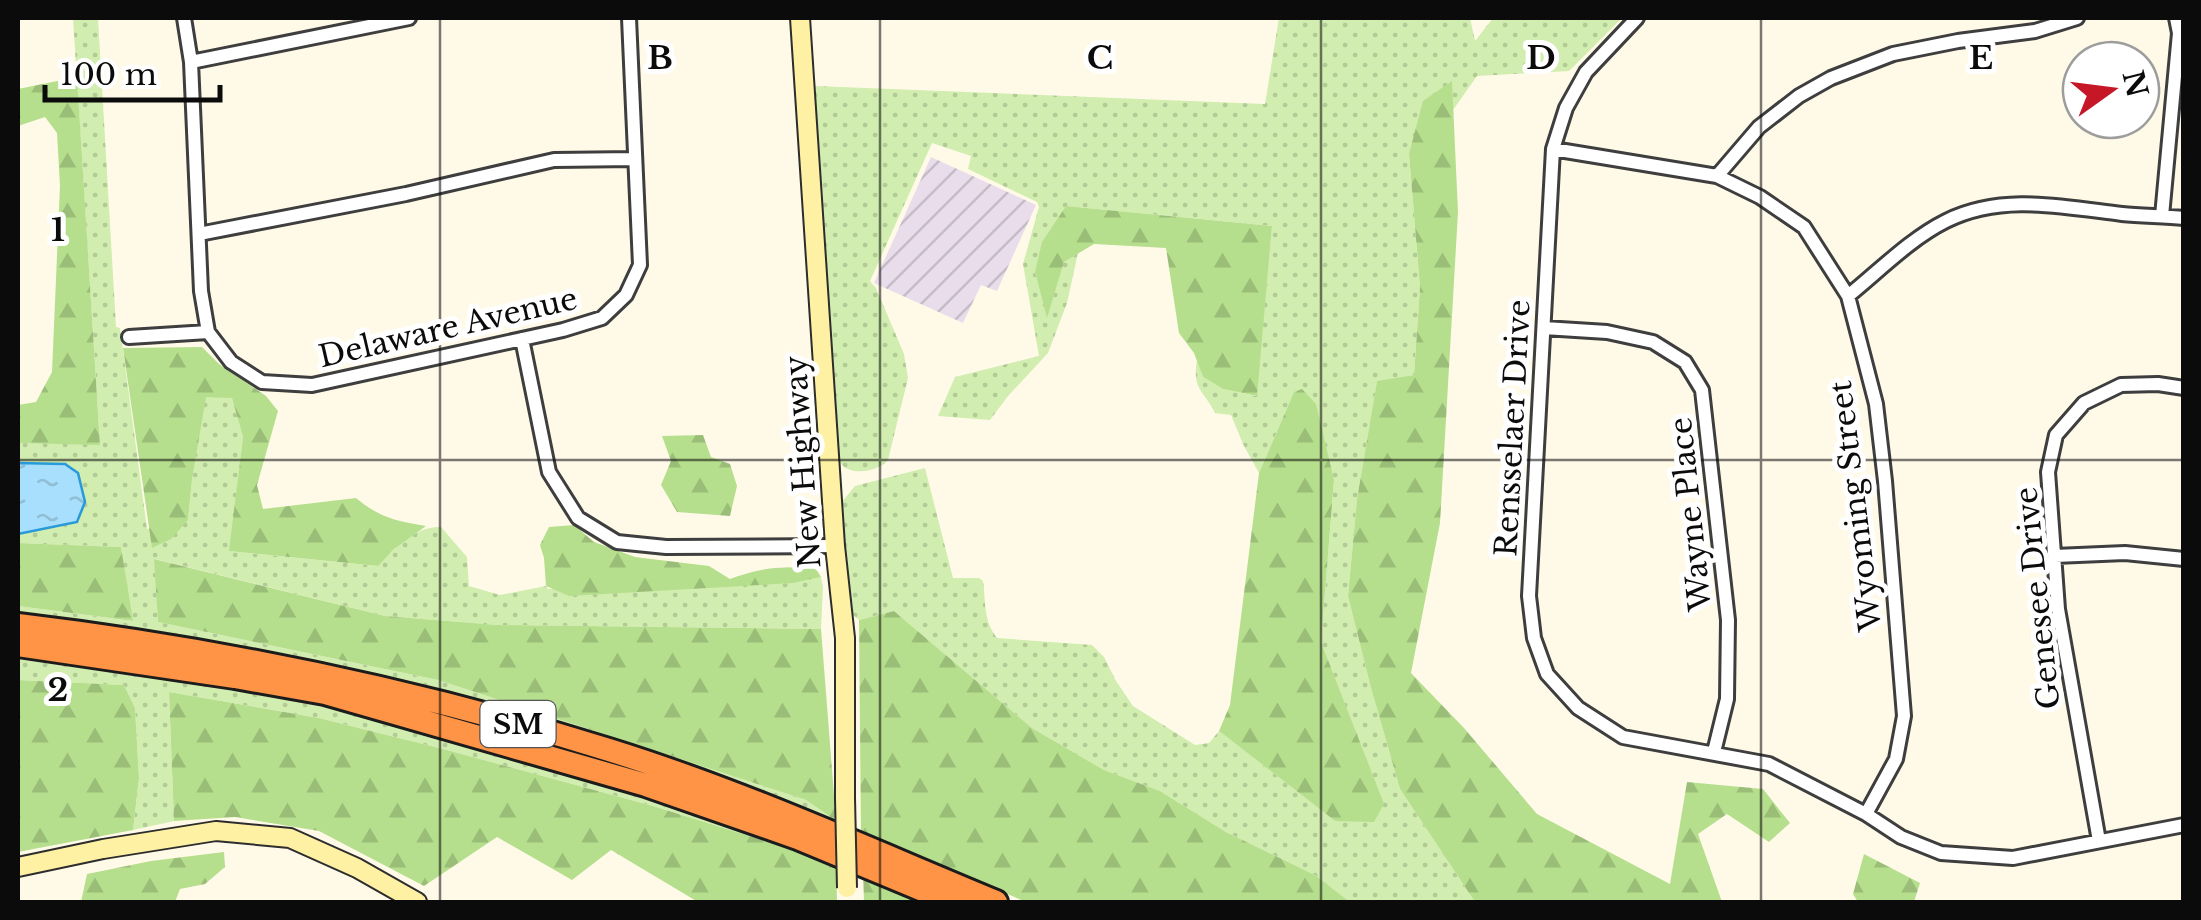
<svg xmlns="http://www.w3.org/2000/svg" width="2201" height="920" font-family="'Libre Baskerville',serif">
<defs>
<pattern id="industrial-furrows" width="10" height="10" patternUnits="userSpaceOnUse" patternTransform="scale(2.5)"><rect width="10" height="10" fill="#e9ddeb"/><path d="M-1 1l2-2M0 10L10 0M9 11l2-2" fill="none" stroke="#c6bcc8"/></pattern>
<pattern id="grass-dots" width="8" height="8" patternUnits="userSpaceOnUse" patternTransform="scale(2.5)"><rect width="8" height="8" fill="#d1edaf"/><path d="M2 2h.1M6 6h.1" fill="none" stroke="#b2ca95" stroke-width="1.8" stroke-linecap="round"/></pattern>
<pattern id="forest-firs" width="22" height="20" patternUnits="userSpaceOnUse" patternTransform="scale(2.5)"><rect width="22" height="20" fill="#b5df8d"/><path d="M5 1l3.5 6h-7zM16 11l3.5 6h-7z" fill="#9abe78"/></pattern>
<pattern id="water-ripples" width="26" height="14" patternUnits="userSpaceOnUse" patternTransform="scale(2.5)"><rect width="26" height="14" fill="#a8dffc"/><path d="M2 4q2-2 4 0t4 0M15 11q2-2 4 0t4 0" fill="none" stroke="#8fbed7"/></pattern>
</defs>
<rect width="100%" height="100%" fill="#fffae8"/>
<path fill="url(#industrial-furrows)" d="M931 157 1036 205 997 291 981 285 963 323 874 283Z"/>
<path fill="url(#grass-dots)" d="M73 18H98L116 327 120 328 147 529 188 520 192 480 205 397H232L243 437 230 551 377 566C395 548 415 526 441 527L467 557 469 586 500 595 546 586 548 589 794 583 821 577 823 587 821 629 498 625 385 616 155 559 158 622 438 680 806 800 834 820 835 827 637 753 18 617V606L132 621 121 547 18 543V443L100 444Z
M1279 18H1470L1475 41 1493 18H1622L1569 71 1477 76 1453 110 1450 82 1409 154 1420 287 1414 375 1377 382 1357 499 1348 596 1371 688 1400 789 1475 902H1350L1315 875 1226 832 1160 791 1104 770 1032 728 894 611 859 620 852 614 841 503 855 486 925 468 953 578H979L983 581C986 603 983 620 997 638L1092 645 1104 657 1116 681 1133 706 1195 745 1209 743 1219 731 1335 821 1383 804 1321 642 1334 480 1294 392 1259 473 1243 444 1231 415 1215 413C1203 389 1192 390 1197 360L1203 377 1223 389 1256 396 1272 226 1066 206 1035 272 1047 316 1064 262 1078 253 1067 303 1048 353 1008 396 990 420 938 416 955 377 1039 356 1023 264 1039 207 1037 202 968 169 971 156 932 143 870 281 876 288 904 354 908 378 888 460C880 470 854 477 842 465 839 461 837 455 835 450L815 86 1265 104Z
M18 657 139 670 353 710 535 758 836 858V863L653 806 447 750 319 718 169 692 174 821 133 830 139 778 135 708 124 685 18 680Z"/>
<path fill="url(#forest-firs)" d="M77 77 100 445 18 443V405L36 402 52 372 60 186 57 133 45 117 18 126V89Z
M1452 81 1458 212 1440 523 1411 673 1464 728 1537 814 1670 884 1687 782 1763 789 1790 823 1769 842 1727 814 1698 834 1722 902H1475L1400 789 1371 688 1348 596 1357 499 1377 381 1414 375 1420 287 1409 154 1423 101Z
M1066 206 1272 226 1257 396 1223 389 1203 377 1194 353 1179 333 1166 248 1094 244 1064 262 1047 318 1035 272 1042 242Z
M202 347 219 364 266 396 278 411 257 485 263 509 356 498C380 518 396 521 426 526L394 549 378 566 229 551 243 437 232 398 206 397 192 480 188 520 171 539 152 548 123 348Z
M1302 389 1316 404 1334 480 1321 642 1384 804 1374 822 1335 821 1219 731 1230 705 1259 473 1294 392Z
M703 435 711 457 730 464 737 486 730 516 677 512 661 485 671 461 662 436Z
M574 525 594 542 635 557 709 566 730 579C763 567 780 566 816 569L821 577 794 583 569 596 546 586 544 558 540 545 549 527Z
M18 543 121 547 133 621 18 606Z
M154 559 385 616 498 625 821 629 836 821 806 800 438 680 158 622Z
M894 611 1032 728 1104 770 1160 791 1226 832 1315 875 1350 902H1026L887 843 861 835 859 620Z
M18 680 124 685 135 708 139 778 133 830 18 852Z
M169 692 319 718 447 750 653 806 836 863 837 902H698L611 850 572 880 497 837 424 886 319 831 235 817 174 821Z
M224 852 225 867 205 884 180 889 175 902H81L87 874 151 861Z
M1864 854 1920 883 1914 902H1858L1853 894Z
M863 870 870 879 918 902H864Z"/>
<path fill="url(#water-ripples)" stroke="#2899d9" stroke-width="2.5" d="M18 463 65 464 78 473 85 502 77 522 18 534Z"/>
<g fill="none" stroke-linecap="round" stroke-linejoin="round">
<g stroke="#3e3e3e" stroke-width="18">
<path id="street" d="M184 18 191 62 201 291 208 332 231 362 262 382 312 385 563 330 602 318 626 295 640 265 629 18
M1637 18 1586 72 1566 108 1553 149 1529 596 1534 638 1547 674 1578 708 1623 737 1769 764 1866 814 1901 837 1941 853 2013 858 2184 825
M191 62 409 18
M1553 149 1717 176 1760 197 1804 227 1848 296 1876 404 1885 481 1904 716 1896 759 1866 814
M1717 176 1759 127 1799 96 1831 78 1893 54 1958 41 2035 31 2077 18
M2162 216 2179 33 2176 18
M199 234 406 194 554 160 634 159
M1848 296C1879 271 1910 239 1946 221 2002 193 2064 207 2122 214 2142 216 2163 216 2184 218
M1544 328 1607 332 1653 342 1685 362 1702 390 1728 620 1727 699 1714 752
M129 337 208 332
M522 339 549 472 578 518 617 542 666 547 835 546
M2055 556 2125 553 2184 559
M2099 841 2058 609 2048 472 2056 435 2084 403 2121 385 2158 384 2184 388"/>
</g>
<g stroke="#2d2d2d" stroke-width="22">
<path id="secondary" d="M800 18 835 546 845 638V798
M18 867 103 849 216 831 290 838 357 868 417 902"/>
</g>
<g stroke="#1c1c1c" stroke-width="28">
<path id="highway" d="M18 625C218 649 416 690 609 750 741 791 868 849 996 902
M18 645 235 677 325 693 646 785 798 838 952 902"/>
</g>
<use href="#street" stroke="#fff" stroke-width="12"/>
<use href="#secondary" stroke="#fff1a3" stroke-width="18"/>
<use href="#highway" stroke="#ff9446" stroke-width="22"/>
<g stroke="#2d2d2d" stroke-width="22" stroke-linecap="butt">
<path id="secondary-bridge" d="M845 798 847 888"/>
</g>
<use href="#secondary-bridge" stroke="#fff1a3" stroke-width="18"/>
</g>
<path fill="none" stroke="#0b0b0b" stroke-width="2.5" stroke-opacity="0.55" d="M440 18V902M880 18V902M1321 18V902M1761 18V902M18 460H2184"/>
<g text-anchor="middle" stroke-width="10" stroke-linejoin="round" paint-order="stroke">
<rect fill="#fff" stroke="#545454" stroke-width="2.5" x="480.5" y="701" width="75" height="46" rx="8"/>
<g font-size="28" font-weight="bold" fill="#0b0b0b">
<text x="518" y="734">SM</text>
</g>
<g font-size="30" fill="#0b0b0b" stroke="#fff">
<text transform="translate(448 328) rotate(-13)" y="10">Delaware Avenue</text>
<text transform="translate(1513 428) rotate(-87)" y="10">Rensselaer Drive</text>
<text transform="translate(803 462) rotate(-94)" y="10">New Highway</text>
<text transform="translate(1856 506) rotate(-97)" y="10">Wyoming Street</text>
<text transform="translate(1691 514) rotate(-96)" y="10">Wayne Place</text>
<text transform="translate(2038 598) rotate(-96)" y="10">Genesee Drive</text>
</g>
</g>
<g font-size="32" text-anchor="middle" font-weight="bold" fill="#0b0b0b" stroke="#fff" stroke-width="10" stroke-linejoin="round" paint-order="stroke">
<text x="660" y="69">B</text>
<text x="1100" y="69">C</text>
<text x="1541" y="69">D</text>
<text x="1981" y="69">E</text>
<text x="58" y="241">1</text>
<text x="58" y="701">2</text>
</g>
<rect width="2201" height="920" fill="none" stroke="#0b0b0b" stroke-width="40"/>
<g transform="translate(2111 90) rotate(76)"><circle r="48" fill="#ffffff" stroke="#9d9d9d" stroke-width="2.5"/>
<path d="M0-8L18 38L0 25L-18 38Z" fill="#c61726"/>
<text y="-15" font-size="28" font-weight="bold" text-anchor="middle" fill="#0b0b0b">N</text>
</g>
<path d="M45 85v15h175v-15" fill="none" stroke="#0b0b0b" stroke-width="5"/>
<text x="60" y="85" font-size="30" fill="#0b0b0b" stroke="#ffffff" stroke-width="8" paint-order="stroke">100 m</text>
</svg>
